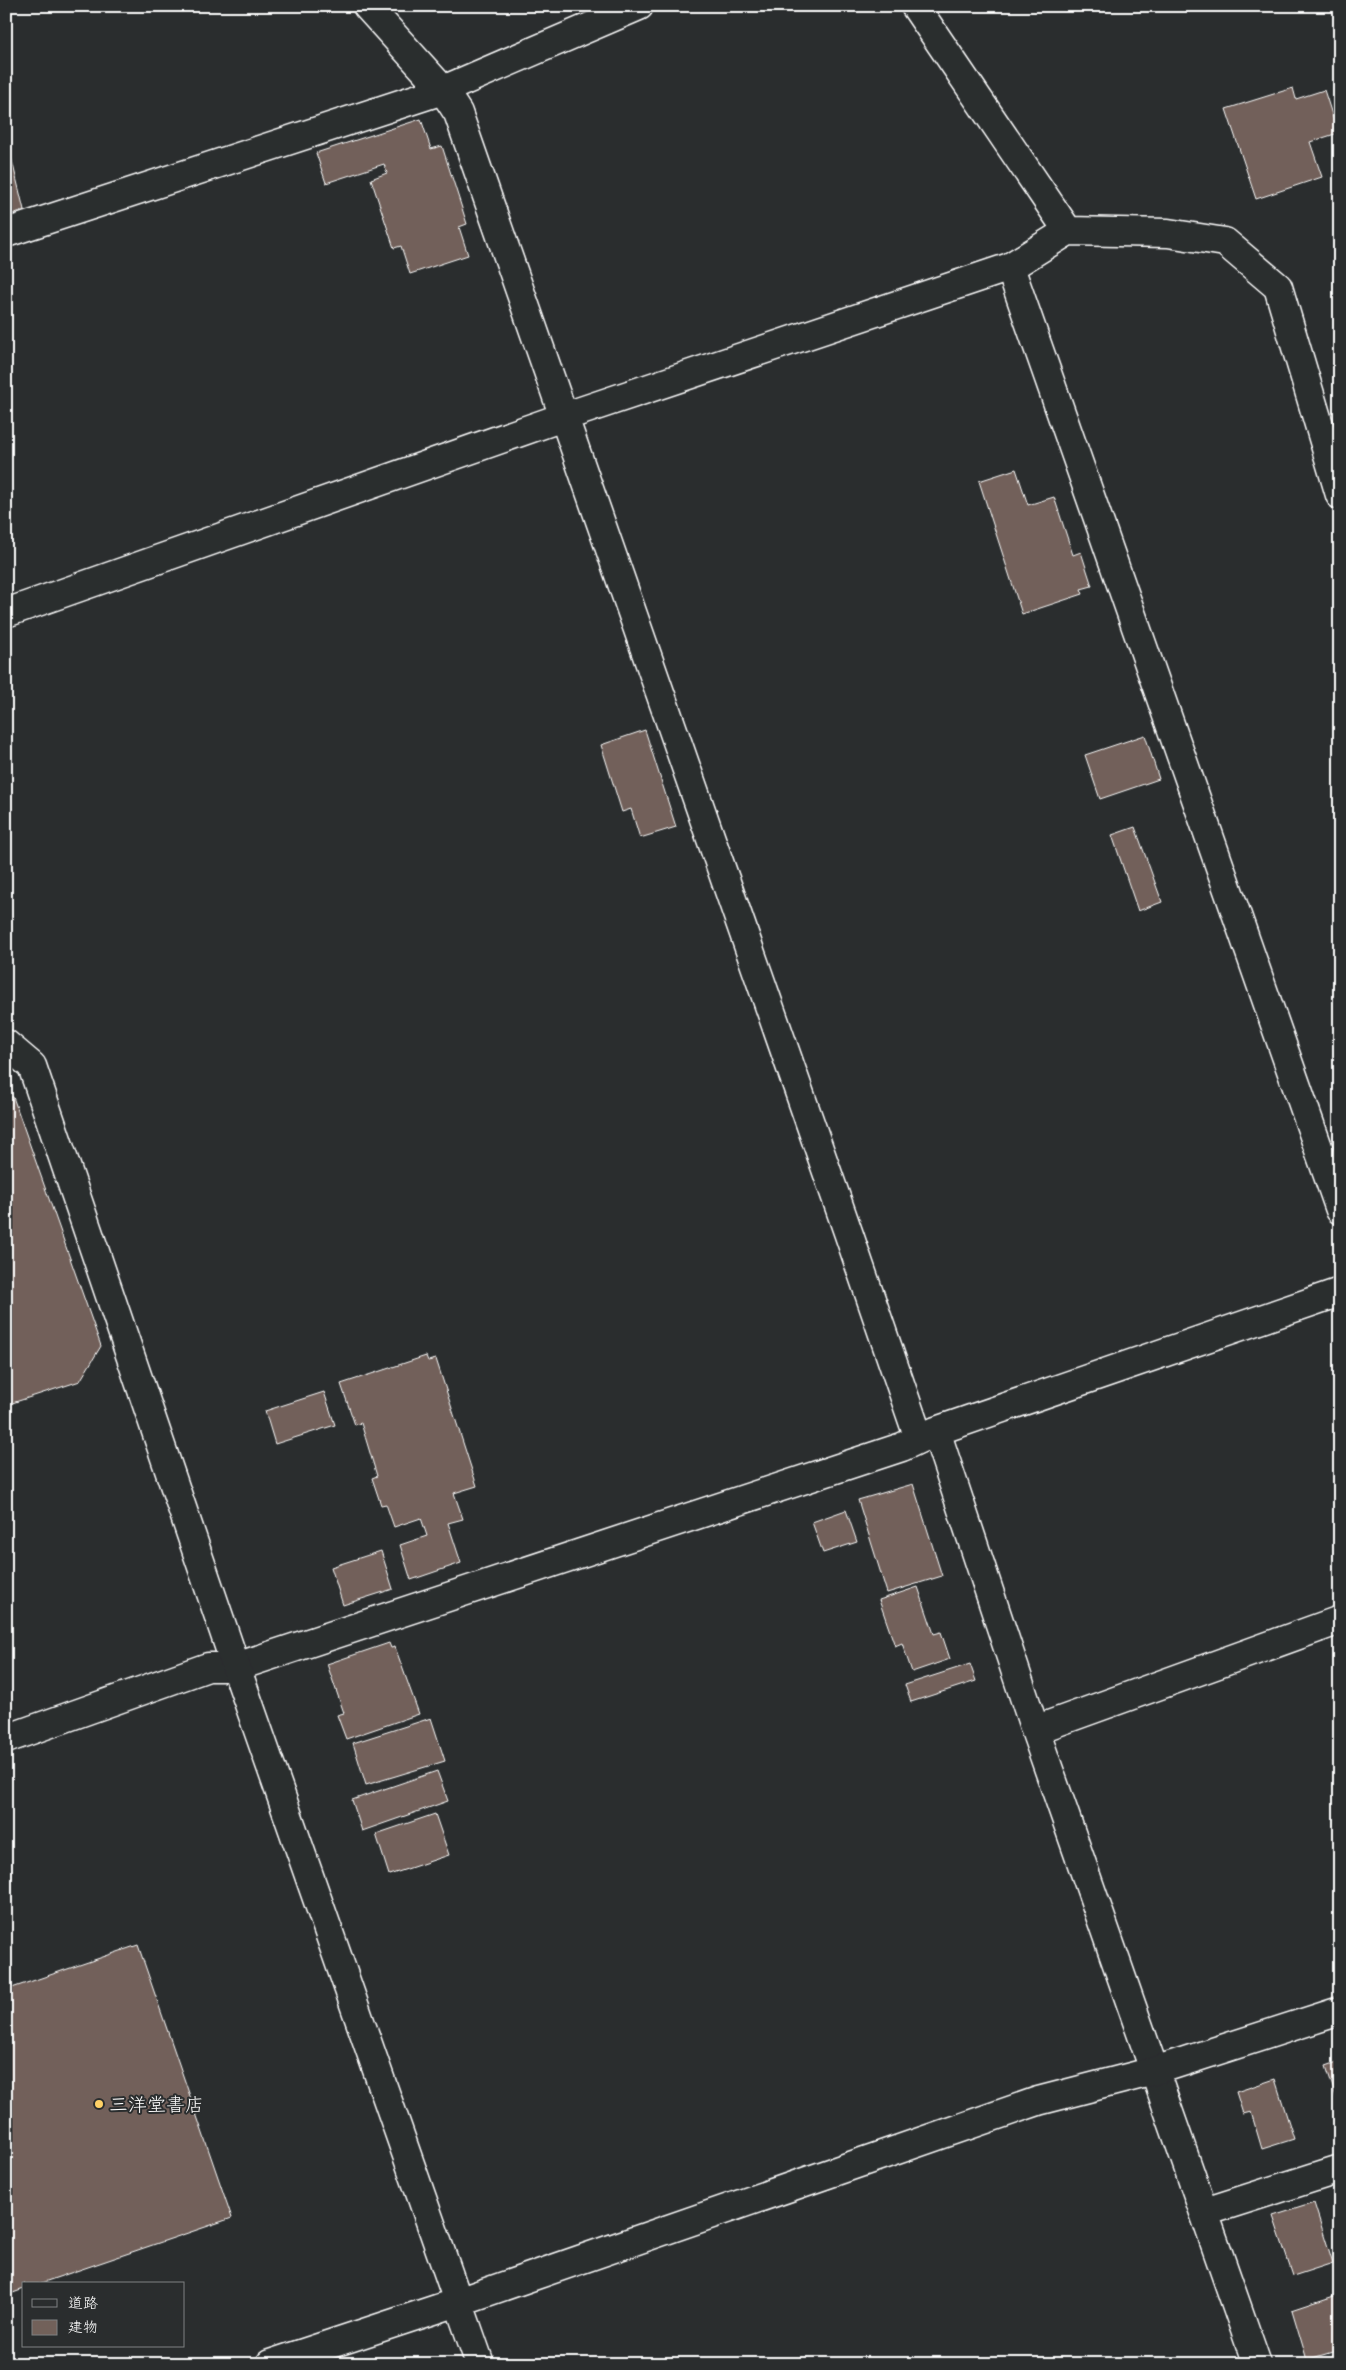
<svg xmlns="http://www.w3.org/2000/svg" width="1346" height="2370" font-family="'Gochi Hand','Klee One',sans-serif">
<rect width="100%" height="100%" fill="#2a2d2e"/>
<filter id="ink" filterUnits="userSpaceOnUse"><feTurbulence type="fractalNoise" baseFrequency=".02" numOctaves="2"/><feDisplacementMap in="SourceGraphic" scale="10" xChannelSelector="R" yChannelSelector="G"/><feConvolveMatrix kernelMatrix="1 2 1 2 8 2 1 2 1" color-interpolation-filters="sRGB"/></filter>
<g filter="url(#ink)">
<path fill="#72615a" stroke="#fff" d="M1293 88 1296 99 1324 90 1338 133 1310 142 1322 177 1256 199 1226 109Z
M421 119 431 149 442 146 467 224 459 227 468 255 410 274 401 246 394 248 371 179 387 173 384 164 326 183 316 153Z
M6 136 24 210 6 216Z
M1016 469 1028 505 1054 497 1073 555 1081 552 1092 586 1081 589 1083 594 1022 614 979 481Z
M645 730 676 827 640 838 631 809 622 812 601 745Z
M1145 735 1159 779 1100 799 1085 755Z
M1135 827 1162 902 1138 911 1112 835Z
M6 1097H13L101 1346 80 1381 6 1405Z
M426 1356 428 1361 436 1359 477 1486 454 1493 463 1519 448 1523 461 1563 411 1580 400 1545 427 1536 421 1518 394 1527 386 1504 381 1505 372 1478 377 1476 361 1423 355 1425 341 1384Z
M324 1392 335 1425 275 1444 265 1411Z
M913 1484 942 1576 887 1593 858 1500Z
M846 1510 857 1542 823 1553 812 1522Z
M381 1551 393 1589 343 1605 331 1567Z
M918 1587 934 1634 941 1632 950 1659 912 1672 902 1643 895 1646 879 1600Z
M389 1643 391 1648 395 1647 419 1714 346 1739 337 1715 344 1713 327 1664Z
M970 1664 976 1681 911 1702 905 1685Z
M431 1718 445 1761 366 1785 353 1743Z
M437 1771 448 1801 362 1831 352 1800Z
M435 1814 449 1855 389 1875 376 1834Z
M138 1945 232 2218 38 2284H24V2289L10 2294 6 2283V1990Z
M1340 2061V2109L1326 2066Z
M1275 2079 1294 2139 1262 2149 1251 2112 1243 2114 1236 2092Z
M1314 2203 1333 2263 1293 2276 1273 2216Z
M1340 2294V2350L1307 2360 1292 2310Z"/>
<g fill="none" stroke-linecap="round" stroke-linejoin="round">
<g stroke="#fff" stroke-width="31">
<path id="minor" d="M367 6 443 90 458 113C611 555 768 996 919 1439
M915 6 1068 231
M6 233 443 90 639 6
M1010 267 1340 1210
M6 613 563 417 1010 267 1068 231 1168 233 1225 242 1278 287 1340 495
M936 1431 1035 1730 1257 2364
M1035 1730 1340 1620
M6 1739 208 1667H236L902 1447 936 1431 1340 1292
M1205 2212 1340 2169"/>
</g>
<g stroke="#fff" stroke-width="31">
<path id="tertiary" d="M6 1044 32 1066 236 1667 480 2364
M270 2364 458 2302 1038 2101 1154 2071 1340 2011"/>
</g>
<use href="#minor" stroke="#2a2d2e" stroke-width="28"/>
<use href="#tertiary" stroke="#2a2d2e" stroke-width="28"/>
</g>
</g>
<circle fill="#ffd166" stroke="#2a2d2e" stroke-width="2" cx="99" cy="2104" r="5"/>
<g text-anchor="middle" stroke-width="4" stroke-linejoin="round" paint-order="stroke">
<g font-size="19" fill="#fff" stroke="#2a2d2e" text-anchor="start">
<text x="109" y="2111">三洋堂書店</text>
</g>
</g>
<rect width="1346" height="2370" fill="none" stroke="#2a2d2e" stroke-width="25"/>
<rect x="12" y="12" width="1321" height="2345" fill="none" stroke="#fff" stroke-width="2" filter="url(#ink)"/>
<rect x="22" y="2282" width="162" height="65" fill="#2a2d2e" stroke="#7f8182"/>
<rect x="32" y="2299" width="25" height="8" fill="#2a2d2e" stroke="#7f8182"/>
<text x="68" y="2308" font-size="15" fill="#ffffff">道路</text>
<rect x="32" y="2320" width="25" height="15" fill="#72615a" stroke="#7f8182"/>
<text x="68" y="2332" font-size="15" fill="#ffffff">建物</text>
</svg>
